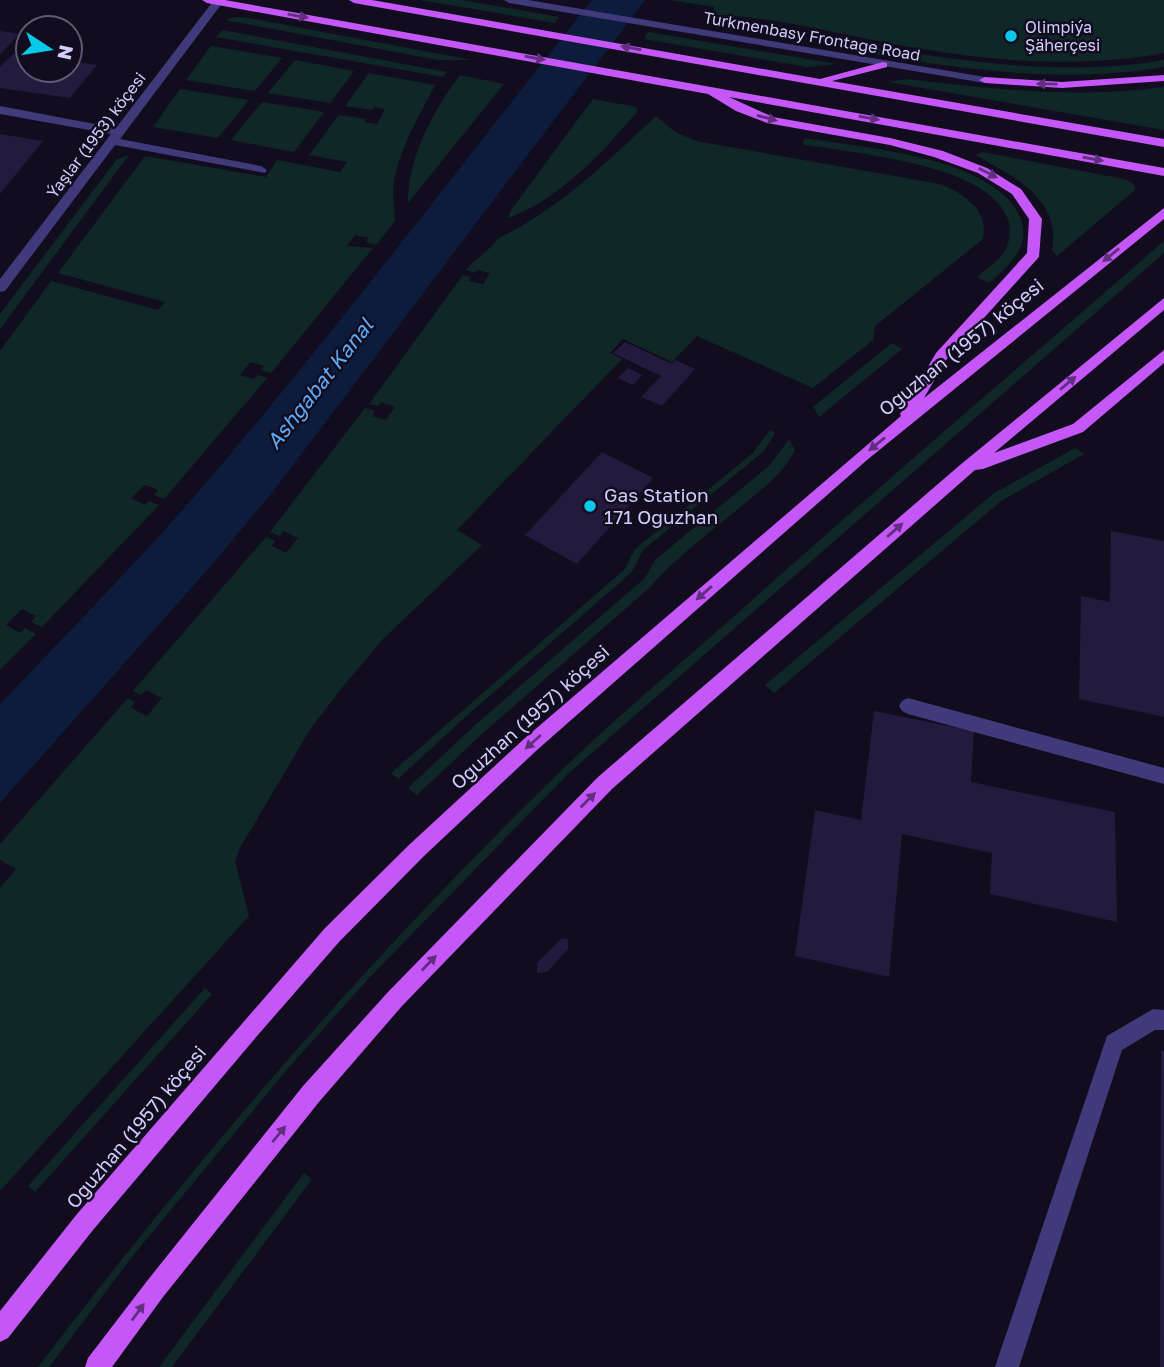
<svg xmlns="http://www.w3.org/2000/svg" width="1164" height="1367" font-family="'Golos Text',sans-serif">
<rect width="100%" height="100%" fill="#110d1e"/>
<path fill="#102728" d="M420 0H462L559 17 555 23Z
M669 0H1164V53C1071 70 975 60 883 42 826 31 773 17 715 15L714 7Z
M235 17 249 18 472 60H438L225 20Z
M222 30 447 72 443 77 216 37Z
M648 32 837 64 807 67 644 39Z
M851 43C955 60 1059 78 1164 60V67C1058 85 953 68 849 50Z
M211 46 282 58 255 91 186 80Z
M295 60 354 71 330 103 268 93Z
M369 73 435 85C418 120 395 153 393 193 393 202 395 212 395 221L376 245 366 242 368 238 355 235 347 246 373 248 271 373 261 370 264 366 250 362 240 375 254 379 258 375 267 378 164 499 154 495 158 490 145 485 131 498 145 505 149 501 159 505 42 627 31 622 36 616 22 609 6 625 20 633 25 628 36 634 0 670V351L51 281 158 310 165 302 58 273 145 156 266 177 277 160 340 172 347 162 309 155 339 115 366 119 365 122 377 124 385 109 375 107 372 110 345 106Z
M460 75 504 84 408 203C407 159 434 109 460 75Z
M906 79C995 89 1074 99 1164 87V130L888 82Z
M180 89 249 100 218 138 153 127Z
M593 99 637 107V112C603 152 559 200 508 218L511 210Z
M262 102 324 112 294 152 231 140Z
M656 116 675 132 696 141 940 184C964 194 989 209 983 239L875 326 873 340 813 388 697 336 672 362 623 339 610 353 622 359 457 530 482 545 384 638 345 684 311 728 240 848 235 861 249 916 0 1191V888L16 869 0 860V844L128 698 135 702 131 708 147 716 162 698 146 690 141 695 133 691 266 537 275 541 272 546 286 553 298 538 284 531 280 536 270 532 365 408 375 411 372 416 386 420 395 407 381 402 378 406 369 404 463 275 471 277 469 281 483 284 490 273 477 270 474 273 466 270C475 258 489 252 497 239 559 209 606 163 656 116Z
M805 138C863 148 985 156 1017 211 1035 243 1011 264 989 283L977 277C987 269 998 261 1005 251 1010 242 1011 229 1008 219 987 163 855 154 802 144Z
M982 152 1124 179 1132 183 1136 189 1057 256 1052 250C1062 198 1013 177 976 155Z
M129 155 0 329V314L117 159Z
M1164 241V253L569 773 368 979 291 1065 135 1253 49 1367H38C199 1156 371 955 561 771 613 720 669 674 723 626 868 496 1017 369 1164 241Z
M892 343 902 349 819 417 813 407Z
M770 430 775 433 764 451 643 550 632 572 464 718 398 779 391 773 625 569 635 549 753 453Z
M789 439 795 450C783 475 758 492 738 509 707 534 675 559 648 589L483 733 417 795 408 788 474 726 645 578 655 560 770 465Z
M1075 448 1084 454 1001 501 774 693 765 685 993 494Z
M205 988 212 994 35 1192 28 1186Z
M304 1173 312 1179 172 1367H159Z"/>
<path fill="#0d1c3d" d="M592 0H645L275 489 211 566 0 803V704C73 627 148 552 216 471 346 318 467 157 592 0Z"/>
<path fill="#231a3e" d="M0 31 19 34 0 55Z
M13 54 28 56V70H70V61L97 65 70 98 0 88V67Z
M0 134 43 141 0 194Z
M625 342 672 364 675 360 695 369 662 406 641 397 661 376 613 353Z
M628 368 642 375 633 385 618 378Z
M602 452 653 478 577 564 525 535Z
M1111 531 1164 541V717L1079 699 1081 596 1110 602Z
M874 711 974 731 971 782 1115 812 1117 922 990 894 992 853 902 834 889 977 795 956 815 810 861 820Z
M562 938 568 939V949L547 972 537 973V963Z
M1161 1051H1164V1367H1160Z"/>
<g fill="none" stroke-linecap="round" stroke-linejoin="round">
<path fill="#403a7b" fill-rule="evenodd" d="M214 0 223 2 120 139 261 166 267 170 265 173 115 145 5 291 0 292V279L111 134 0 114V106L116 128Z
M504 0H528L985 77 991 80 985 83 509 3Z
M908 698 1164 768V784L908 714 902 711 899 706 902 701Z
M1153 1009 1164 1010V1030H1155L1122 1050 1019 1367H995L1107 1036Z"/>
<path fill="#c557f8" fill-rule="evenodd" d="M202 0H225L1164 168V176L729 97 773 117 890 138 943 151 987 168 1021 189 1042 219 1039 257 946 360 924 398 1164 208V219L867 460 537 750 424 856 339 942 257 1036 93 1230 8 1338 0 1342V1311L77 1214 325 928 410 844 525 738 901 416 900 414 936 353 1027 253 1029 219 1012 194 978 173 934 157 890 145 767 123 736 111 708 94 207 3Z
M349 0H372L820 79 883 62 887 63V67L832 81 1164 139V147L354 3Z
M1164 75V81L1062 88 985 83 979 80 985 77 1062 82Z
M1164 298V310L994 453 1073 424 1164 350V363L1083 432 983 469 975 470 612 789 402 1006 319 1102 163 1297 112 1367H85L88 1358 147 1281 303 1086 388 992 598 777 960 465Z"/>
</g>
<defs><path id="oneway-solid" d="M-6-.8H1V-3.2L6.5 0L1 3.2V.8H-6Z" transform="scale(1.75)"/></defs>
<g fill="#622e80">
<use href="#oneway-solid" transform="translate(298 16) rotate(10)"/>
<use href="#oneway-solid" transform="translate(631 48) rotate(-170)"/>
<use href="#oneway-solid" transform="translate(535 58) rotate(10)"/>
<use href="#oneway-solid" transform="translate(1047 84) rotate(-179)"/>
<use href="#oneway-solid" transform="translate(767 118) rotate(15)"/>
<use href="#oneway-solid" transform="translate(869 118) rotate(10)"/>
<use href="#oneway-solid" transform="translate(1093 159) rotate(10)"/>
<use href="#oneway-solid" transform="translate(988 173) rotate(27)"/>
<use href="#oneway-solid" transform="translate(1111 255) rotate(141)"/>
<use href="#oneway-solid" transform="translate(1068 383) rotate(-40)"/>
<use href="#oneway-solid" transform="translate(877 444) rotate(141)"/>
<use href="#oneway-solid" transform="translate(895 530) rotate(-41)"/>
<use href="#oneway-solid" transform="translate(704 593) rotate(139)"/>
<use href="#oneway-solid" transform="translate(533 742) rotate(138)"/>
<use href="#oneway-solid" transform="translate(588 800) rotate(-45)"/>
<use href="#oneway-solid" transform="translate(429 963) rotate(-46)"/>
<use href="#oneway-solid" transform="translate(279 1134) rotate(-51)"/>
<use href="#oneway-solid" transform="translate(138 1312) rotate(-54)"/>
</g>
<g fill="#09c8eb" stroke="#110d1e" stroke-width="2.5">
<circle cx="1011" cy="36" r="7"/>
<circle cx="590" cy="506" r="7"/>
</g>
<g text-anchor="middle" stroke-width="5" stroke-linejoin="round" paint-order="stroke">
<g font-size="16" fill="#d4ccfd" stroke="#110d1e" text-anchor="start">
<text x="1025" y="33">Olimpiýa<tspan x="1025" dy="18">Şäherçesi</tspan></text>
</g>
<g font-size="16" fill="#d4ccfd" stroke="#110d1e">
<text transform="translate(812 36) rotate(10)" y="6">Turkmenbasy Frontage Road</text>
<text transform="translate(96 135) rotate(-53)" y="6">Ýaşlar (1953) köçesi</text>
</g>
<g font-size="19" fill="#d4ccfd" stroke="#110d1e">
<text transform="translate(961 347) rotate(-39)" y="7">Oguzhan (1957) köçesi</text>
<text transform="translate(530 717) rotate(-42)" y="7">Oguzhan (1957) köçesi</text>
<text transform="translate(136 1127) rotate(-50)" y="7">Oguzhan (1957) köçesi</text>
</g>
<g font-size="19" fill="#d4ccfd" stroke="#110d1e" text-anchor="start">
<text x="604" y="502">Gas Station<tspan x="604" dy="22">171 Oguzhan</tspan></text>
</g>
<g font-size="21" font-style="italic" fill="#5ea9f9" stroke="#110d1e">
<text transform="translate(320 384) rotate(-52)" y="7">Ashgabat Kanal</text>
</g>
</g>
<g transform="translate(49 49) rotate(102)"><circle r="33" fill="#110d1e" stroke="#5f5977" stroke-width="2"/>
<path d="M0-5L12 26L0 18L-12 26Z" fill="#09c8eb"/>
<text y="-10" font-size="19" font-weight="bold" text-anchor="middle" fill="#d4ccfd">N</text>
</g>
</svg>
